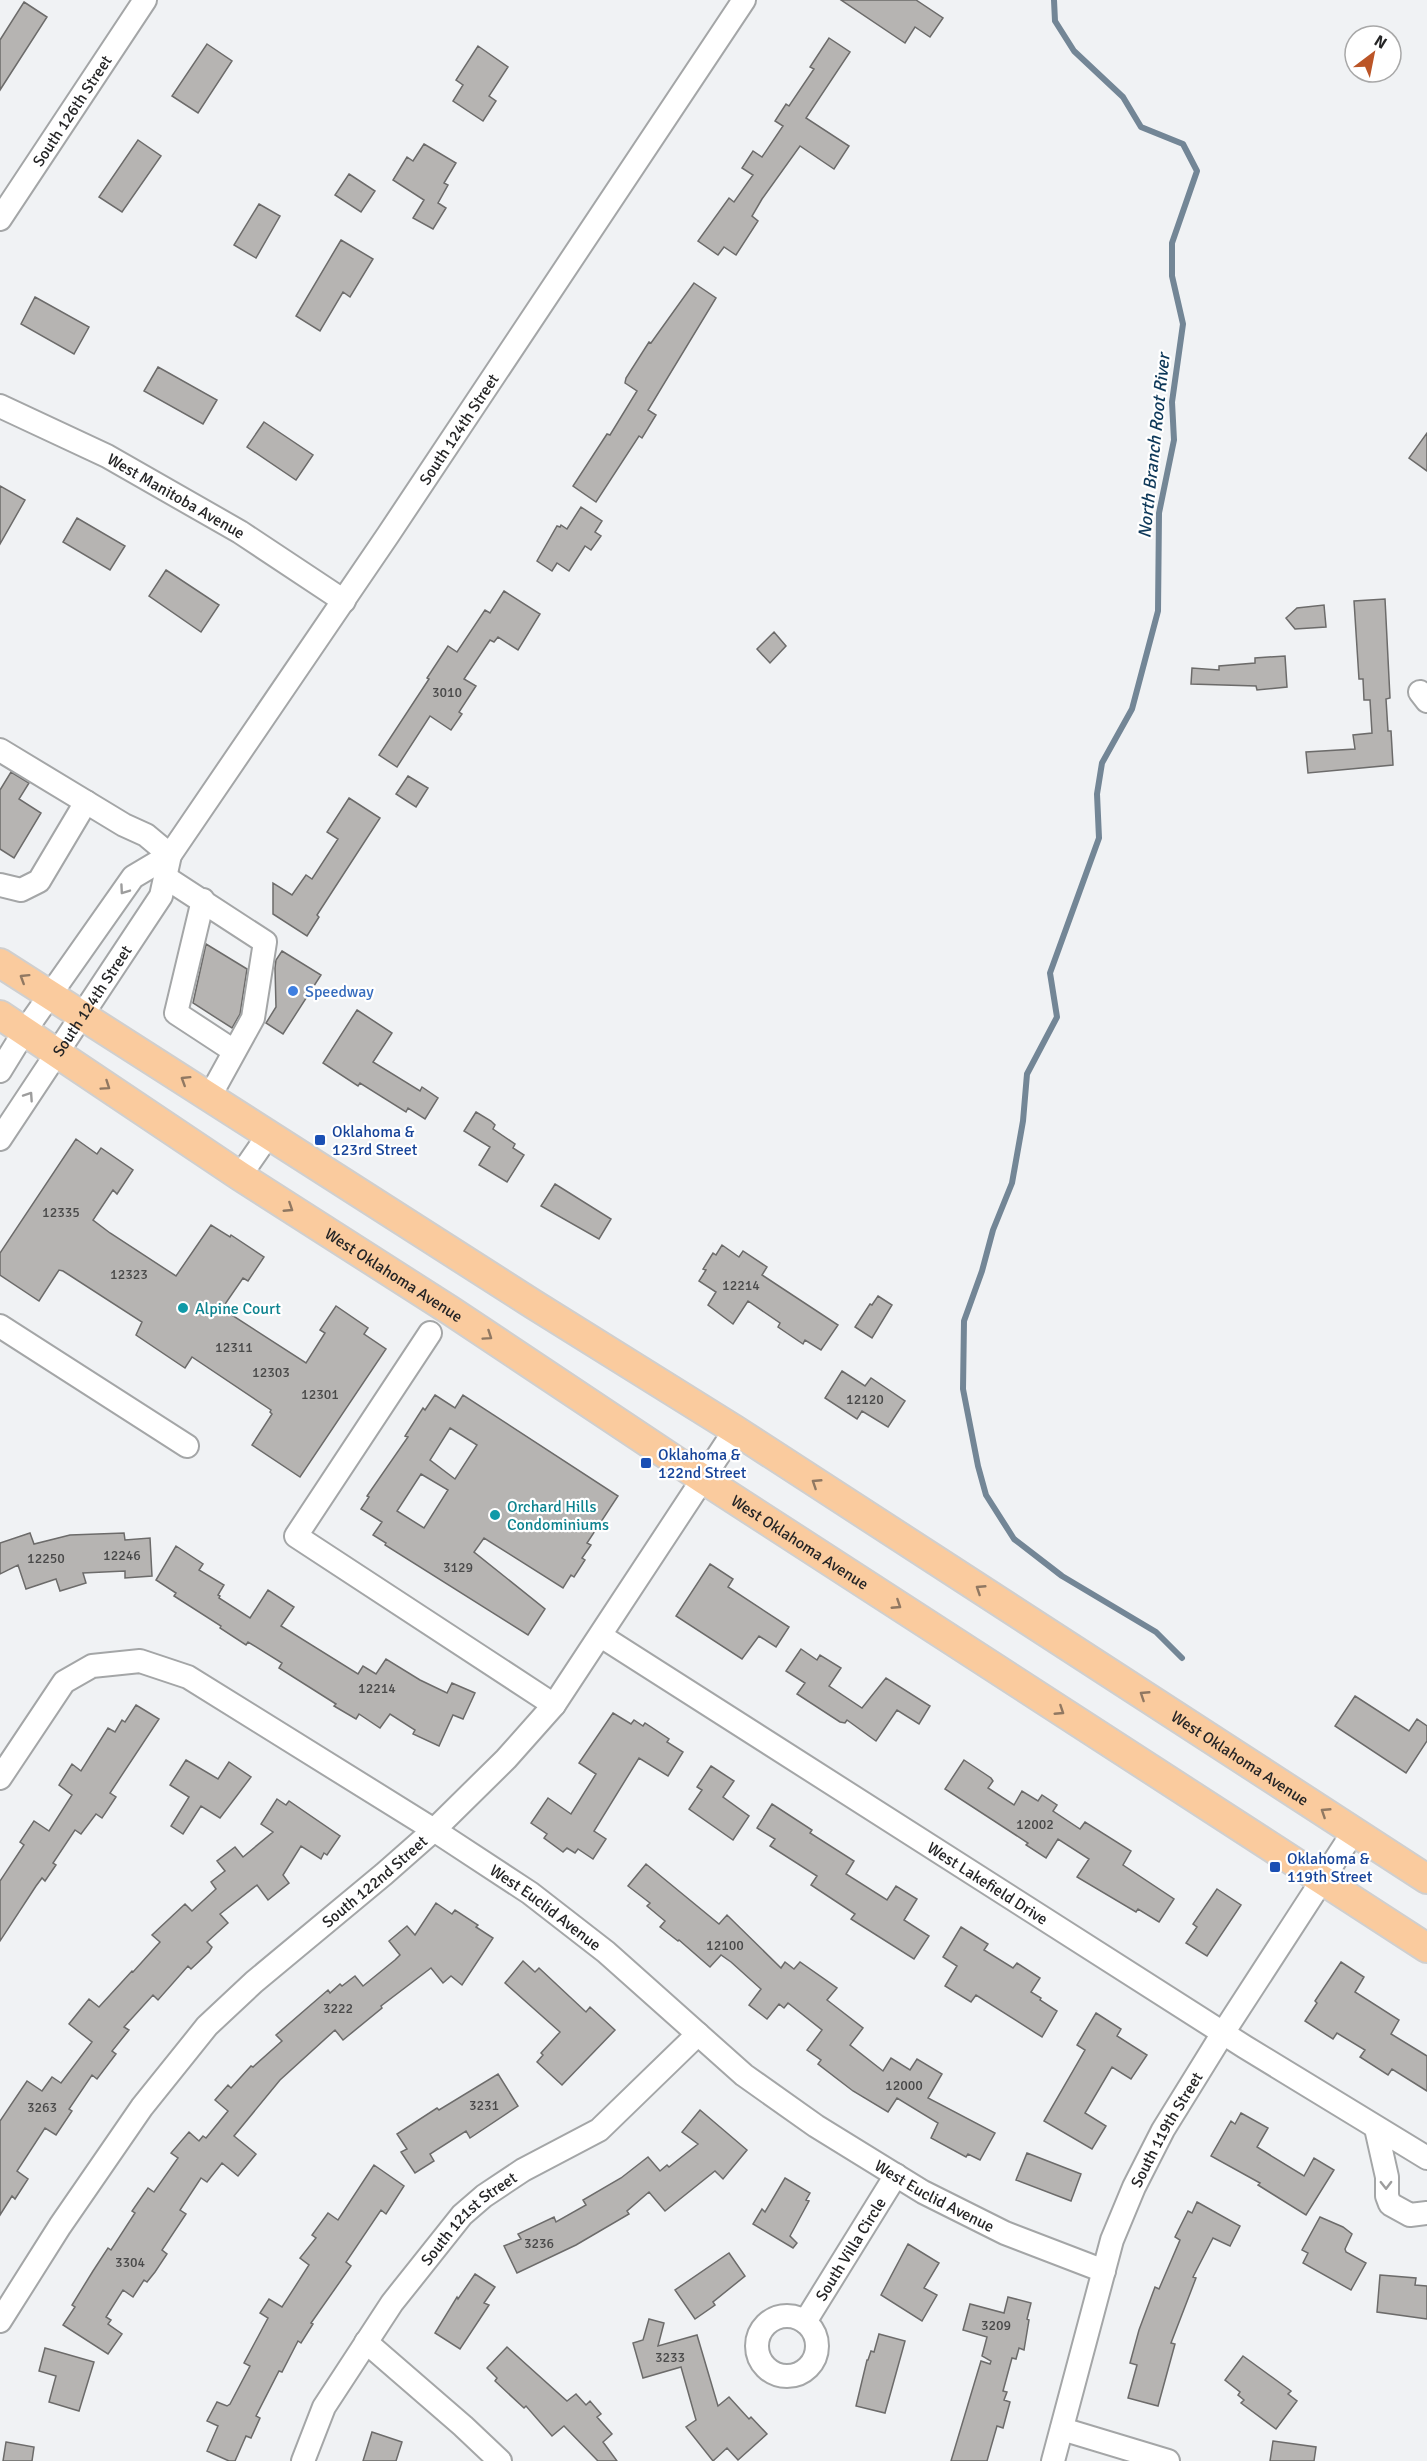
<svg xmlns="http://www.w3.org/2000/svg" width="1427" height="2461" font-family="Signika,sans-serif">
<rect width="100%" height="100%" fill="#f0f2f4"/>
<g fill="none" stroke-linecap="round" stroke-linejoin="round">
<path stroke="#738696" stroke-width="6" d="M1054 0 1055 21 1074 51 1123 97 1141 127 1183 144 1197 171 1172 243V276L1183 324 1172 402 1174 440 1159 513 1158 611 1132 709 1102 763 1097 794 1099 838 1050 973 1057 1017 1027 1074 1023 1121 1012 1183 993 1230 982 1271 964 1321 963 1389 978 1466 986 1495 1014 1539 1062 1576 1156 1632 1182 1658"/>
</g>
<path fill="#b6b4b2" stroke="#6c6b6a" stroke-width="1.5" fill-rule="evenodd" d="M841 0H916L943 18 930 37 915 27 905 43Z
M24 2 47 17 0 90V40Z
M829 38 850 52 806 118 849 146 834 169 800 146 762 199 752 216 758 221 736 255 724 247 718 255 698 241 729 198 734 202 753 175 742 168 753 151 762 157 783 126 775 121 786 104 789 106 814 69 810 67Z
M207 44 232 61 198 113 172 96Z
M478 46 508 67 489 96 496 101 483 121 453 101 463 85 456 80Z
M138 140 161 156 122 212 99 197Z
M424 144 456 163 444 183 448 185 438 203 446 208 433 229 413 218 424 200 393 180 407 157 413 161Z
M349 174 375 191 361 212 335 195Z
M259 204 280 216 256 258 234 245Z
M341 240 373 259 350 297 343 292 320 331 296 316Z
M694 283 716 298 648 410 656 415 642 438 639 436 596 502 573 486 607 434 610 435 637 391 625 383 626 378 649 342 651 343Z
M35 297 89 327 74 354 21 324Z
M158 367 217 400 203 424 144 391Z
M264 422 313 455 296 480 247 447Z
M1427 433V471L1409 458Z
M0 486 25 500 0 544Z
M581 507 602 521 595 532 601 536 591 550 585 546 569 571 557 563 552 571 537 561 557 526 560 527 561 525 567 529Z
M77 518 125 546 110 570 63 542Z
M166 570 219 605 201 632 149 596Z
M504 591 540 614 518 650 498 637 494 642 490 640 464 679 476 686 459 712 462 714 451 730 430 716 397 767 379 755 429 679 427 678 448 646 457 652 485 610 490 613Z
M1385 599 1390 698 1386 699 1388 731H1391L1393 765 1308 773 1306 752 1355 749 1353 735 1372 733 1370 700H1364L1363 679H1359L1354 601Z
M1324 605 1326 627 1295 629 1286 618 1297 608Z
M774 632 786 646 770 663 757 649Z
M1285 656 1287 687 1257 690 1256 686 1191 684 1192 668 1219 670V666L1255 663V658Z
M11 772 29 783 19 799 41 813 14 858 0 849V790Z
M408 776 428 788 416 807 396 794Z
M349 798 380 818 317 915 319 917 307 936 273 914V883L292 895 306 875 312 879 338 839 327 832Z
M206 944 247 969 240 1014 232 1028 193 1003Z
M282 951 321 975 283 1034 266 1023 276 1007 275 968 276 960Z
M357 1010 392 1033 373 1062 420 1091 422 1087 438 1098 425 1119 408 1108 406 1112 360 1083 358 1086 323 1063Z
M476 1112 491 1121 495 1125 493 1129 515 1144 513 1148 524 1155 507 1182 479 1165 490 1147 464 1131Z
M76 1139 97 1154 101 1148 133 1170 117 1194 113 1190 93 1220 110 1233 176 1276 211 1225 230 1237 231 1235 264 1257 248 1281 243 1278 223 1307 224 1310 306 1363 325 1333 320 1330 336 1306 368 1328 364 1334 386 1349 300 1477 252 1445 272 1414 270 1412 271 1410 192 1357 185 1368 136 1335 142 1322 63 1271 59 1270 39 1301 0 1275V1253Z
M555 1184 611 1219 599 1239 541 1206Z
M722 1245 739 1257 743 1251 767 1267 762 1275 838 1325 821 1350 805 1340 803 1344 778 1327 780 1323 748 1301 733 1324 708 1305 716 1292 699 1281 706 1270 703 1269 713 1253 716 1255Z
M878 1296 892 1305 872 1338 855 1327 870 1304 872 1305Z
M842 1371 865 1386 871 1378 905 1401 888 1427 862 1411 857 1419 825 1398Z
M435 1395 455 1408 463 1395 618 1496 587 1543 591 1545 582 1558 585 1560 574 1577 571 1575 563 1588 484 1538 474 1552 545 1609 528 1635 385 1545 386 1543 373 1535 382 1522 361 1509 369 1497 367 1496 408 1437 405 1436 423 1408 425 1410ZM450 1428 477 1445 455 1479 430 1460ZM421 1474 448 1490 424 1528 397 1511Z
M30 1533 34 1544 70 1535 124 1533 125 1540 150 1538 152 1576 125 1578V1571L83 1573 86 1583 60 1591 56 1579 26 1589 18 1565 0 1574V1543Z
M176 1546 203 1564 199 1570 224 1585 218 1595 220 1596 219 1598 250 1618 268 1590 294 1607 281 1626 358 1674 363 1666 376 1674 386 1659 420 1680 447 1693 452 1683 475 1693 463 1719 453 1715 439 1746 413 1734 415 1730 390 1714 380 1728 359 1714 356 1719 334 1706 336 1704 279 1668 282 1663 248 1642 246 1645 220 1628 221 1626 174 1596 176 1593 156 1580Z
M710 1564 733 1579 728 1587 789 1627 776 1647 759 1636 742 1659 676 1616Z
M801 1649 817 1660 820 1655 841 1668 829 1686 862 1708 886 1678 930 1706 919 1724 897 1710 876 1741 847 1720 845 1723 840 1722 797 1694 805 1683 786 1671Z
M1355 1696 1409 1731 1417 1719 1427 1726V1741L1406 1773 1335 1726Z
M136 1705 159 1719 110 1793 116 1797 102 1818 96 1814 81 1834 75 1830 53 1863 56 1865 45 1881 42 1878 36 1886 0 1941V1881L24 1845 20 1842 34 1821 49 1831 72 1795 59 1785 72 1764 81 1771 108 1728 115 1732 122 1720 125 1722Z
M613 1713 631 1724 634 1720 643 1726 645 1723 669 1739 667 1742 683 1752 668 1776 639 1758 594 1831 606 1839 593 1859 578 1849 575 1853 567 1848 563 1852 544 1838 547 1834 531 1823 548 1798 571 1814 596 1774 579 1763Z
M186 1760 218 1779 229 1762 251 1777 220 1818 201 1806 183 1834 171 1826 189 1797 170 1785Z
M964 1760 991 1778 993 1781 988 1788 1014 1805 1022 1791 1038 1801 1042 1795 1057 1805 1053 1811 1080 1829 1085 1822 1131 1851 1123 1865 1174 1899 1159 1922 1138 1909 1136 1912 1077 1877 1089 1859 1058 1839 1046 1858 1026 1845 1028 1843 945 1789Z
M711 1766 734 1781 723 1797 749 1816 733 1840 689 1809 702 1790 697 1787Z
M277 1799 286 1805 289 1801 340 1836 327 1855 324 1853 321 1859 301 1846 283 1875 289 1883 268 1900 257 1885 220 1914 228 1923 207 1942 212 1947 209 1952 191 1969 188 1966 158 2000 153 1995 124 2027 129 2030 112 2051 116 2054 97 2079 92 2075 69 2109 72 2111 56 2135 45 2128 17 2171 28 2179 15 2199 12 2196 0 2215V2121L27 2081 42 2091 52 2077 61 2083 92 2042 69 2024 89 1999 99 2007 132 1971 133 1972 160 1942 152 1935 185 1904 192 1911 216 1889 211 1882 225 1871 217 1861 235 1847 243 1857 273 1832 261 1824Z
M772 1804 812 1830 810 1833 854 1861 846 1874 887 1900 896 1886 917 1899 904 1920 929 1936 914 1959 851 1919 855 1914 811 1885 817 1876 770 1846 775 1839 757 1828Z
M646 1864 719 1924 727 1915 781 1968 785 1962 794 1969 800 1962 837 1988 827 2000 863 2028 850 2045 883 2071 891 2058 910 2070 917 2059 942 2074 928 2098 995 2133 980 2160 968 2154 966 2157 931 2138 938 2123 897 2098 888 2112 853 2091 818 2064 821 2060 807 2050 822 2030 788 2003 784 2008 779 2004 767 2019 749 2005 761 1989 731 1962 721 1955 710 1967 679 1940 678 1941 660 1927 665 1921 647 1906 650 1903 628 1886Z
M1217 1889 1241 1905 1207 1956 1186 1943 1197 1927 1193 1924Z
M436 1903 452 1914 455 1910 478 1925 476 1927 493 1938 462 1985 451 1976 443 1983 431 1968 381 2006 382 2008 343 2040 335 2030 280 2080 234 2136 256 2154 238 2176 222 2163 207 2182 201 2178 180 2210 186 2214 162 2250 167 2254 155 2272 147 2282 144 2280 133 2297 123 2290 106 2317 111 2320 108 2324 122 2334 108 2354 63 2325 75 2307 72 2305 93 2271 108 2248 111 2250 135 2213 132 2211 148 2188 154 2192 178 2158 171 2153 189 2132 199 2141 203 2136 206 2138 228 2111 215 2100 228 2085 231 2088 251 2066 253 2067 282 2041 276 2035 328 1990 330 1993 340 1984 342 1986 355 1976 363 1986 395 1960 400 1955 389 1941 407 1926 415 1935Z
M961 1927 988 1944 984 1950 1013 1968 1017 1963 1040 1978 1031 1992 1041 1998 1040 2000 1057 2011 1042 2037 976 1995 971 2002 945 1986 957 1966 943 1957Z
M523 1961 535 1972 539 1968 586 2012 590 2007 615 2030 562 2085 537 2062 543 2055 541 2053 560 2032 505 1983Z
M1341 1962 1364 1977 1355 1992 1399 2020 1391 2034 1427 2056V2091L1392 2069 1388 2075 1360 2057 1365 2050 1337 2033 1333 2039 1305 2021 1317 2003 1315 2001Z
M1096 2013 1121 2029 1117 2036 1147 2055 1131 2079 1112 2067 1085 2113 1106 2126 1092 2149 1044 2121 1085 2050 1077 2045Z
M498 2074 518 2106 470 2138 466 2131 430 2154 434 2161 415 2173 401 2152 407 2149 397 2134 437 2108 439 2110Z
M700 2110 747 2150 723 2179 715 2171 665 2211 649 2192 627 2211 629 2214 576 2245 517 2273 504 2246 521 2239 518 2234 554 2217 556 2222 586 2205 583 2200 621 2178 648 2157 660 2171 667 2165 669 2167 698 2144 682 2132Z
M1241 2113 1268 2128 1257 2147 1304 2176 1314 2158 1334 2170 1306 2215 1258 2185 1260 2183 1211 2156 1231 2121 1235 2124Z
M1027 2153 1081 2174 1071 2201 1016 2180Z
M374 2165 404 2186 386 2214 381 2210 346 2262 351 2266 311 2323 313 2324 301 2343 298 2341 282 2372 279 2371 256 2416 260 2418 251 2438 246 2436 235 2461H229L207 2451 218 2426 207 2421 217 2402 227 2406 230 2404 250 2366 244 2363 268 2318 260 2313 269 2299 282 2307 309 2265 300 2258 316 2238 312 2235 328 2213 338 2220Z
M785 2178 810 2193 806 2200 809 2201 790 2236 797 2243 793 2248 753 2224 762 2209 765 2212Z
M1197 2202 1240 2226 1230 2246 1213 2238 1193 2277 1196 2278 1171 2343 1175 2344 1158 2406 1128 2398 1137 2365 1130 2363 1139 2330 1155 2287 1159 2289 1180 2240 1175 2237 1188 2211 1192 2213Z
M1320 2217 1343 2227 1352 2234 1345 2249 1346 2252 1366 2263 1351 2290 1303 2263 1308 2253 1302 2250Z
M908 2244 939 2263 924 2288 937 2295 922 2321 881 2295Z
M729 2253 745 2276 713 2302 715 2305 695 2319 675 2290Z
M475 2274 495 2287 484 2303 489 2305 460 2349 435 2333 457 2297 458 2299Z
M1380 2275 1416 2278 1415 2285 1427 2286V2319L1377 2312Z
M1008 2297 1031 2303 1027 2319 1029 2320 1024 2350 1019 2348 1016 2359 1012 2358 1003 2391 1007 2392 1004 2400 1010 2402 1003 2428 997 2426 987 2461H951L981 2361 990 2364 991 2361 982 2356 987 2337 963 2330 970 2304 1004 2313Z
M649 2319 664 2323 658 2346 697 2335 718 2406 729 2397 749 2419 751 2417 767 2434 738 2460 727 2448 713 2461 686 2427 696 2420 681 2367 643 2378 633 2343 643 2340Z
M879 2334 905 2341 885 2413 856 2406 867 2360H868L871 2351 874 2352Z
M507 2347 567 2401 576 2394 586 2405 590 2401 601 2414 597 2417 612 2434 603 2442 617 2461H598L564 2426 552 2436 526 2406 524 2408 495 2381 497 2378 487 2368Z
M45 2348 94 2362 79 2411 49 2402 56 2376 39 2371Z
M1243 2356 1291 2391 1288 2394 1297 2401 1276 2429 1241 2403 1244 2400 1238 2395 1240 2392 1225 2380Z
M372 2432 402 2442 396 2461H363Z
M1273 2441 1316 2447 1314 2461H1270Z
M6 2442 34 2447 32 2461H3Z"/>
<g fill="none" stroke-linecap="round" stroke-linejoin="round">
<g stroke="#a4a6a7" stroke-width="26">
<g id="minor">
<path id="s1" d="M0 219 145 0"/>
<path id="s2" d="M0 406 107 456 240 532 344 601"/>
<path d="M1420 692 1427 701"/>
<path d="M0 750 124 825 146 835 170 855"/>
<path d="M165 877 265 942 253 1018 210 1096"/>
<path d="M0 885 21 890 39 881 86 802"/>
<path d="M203 900 176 1013 234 1051"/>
<path d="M0 1071 24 1032 133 877 170 855"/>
<path id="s3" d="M0 1139 161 896 170 855 388 535 744 0"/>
<path d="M240 1176 269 1134"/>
<path d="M0 1326 187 1446"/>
<path d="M430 1333 296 1536 554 1705"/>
<path id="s4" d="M601 1636 1245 2047 1427 2158"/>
<path id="s5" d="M0 1778 64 1682 92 1666 140 1661 188 1677 434 1830 530 1893 606 1952 744 2075 816 2126 923 2192 1005 2233 1104 2271"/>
<path d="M1376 2128 1387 2177V2196L1390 2204 1410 2215 1427 2213"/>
<circle cx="787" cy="2346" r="30"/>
<path id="s6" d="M0 2321 60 2226 142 2107 207 2026 254 1982 384 1874 434 1830 506 1759 554 1705 735 1430"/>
<path id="s7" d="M805 2322 896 2175"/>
<path d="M366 2342 463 2426 500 2461"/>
<path d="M1062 2429 1168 2461"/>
<path id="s8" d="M303 2461 324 2407 392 2303 462 2215 484 2196 523 2170 599 2130 698 2034"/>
<path id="s9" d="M1053 2461 1112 2240 1134 2187 1163 2130 1223 2033 1354 1831"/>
</g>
</g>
<g stroke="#cfcfcf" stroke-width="32">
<g id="major">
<path id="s10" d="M0 963 533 1304 735 1430 1427 1879"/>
<path id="s11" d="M0 1015 240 1176 451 1311 703 1479 1427 1948"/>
</g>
</g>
<use href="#minor" stroke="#fff" stroke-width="22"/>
<use href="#major" stroke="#facb9e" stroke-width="28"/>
</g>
<defs><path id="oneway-chevron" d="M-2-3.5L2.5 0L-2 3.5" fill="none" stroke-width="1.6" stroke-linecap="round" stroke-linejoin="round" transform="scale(1.5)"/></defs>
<g stroke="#9d9d9d">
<use href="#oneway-chevron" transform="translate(124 890) rotate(125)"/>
<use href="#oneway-chevron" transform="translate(29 1096) rotate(-56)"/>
<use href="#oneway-chevron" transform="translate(1386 2185) rotate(89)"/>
</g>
<g stroke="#907862">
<use href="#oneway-chevron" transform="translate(24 978) rotate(-148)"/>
<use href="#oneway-chevron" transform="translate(185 1080) rotate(-148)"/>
<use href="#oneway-chevron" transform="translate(106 1086) rotate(34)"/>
<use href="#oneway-chevron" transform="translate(289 1208) rotate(33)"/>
<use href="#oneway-chevron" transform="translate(488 1336) rotate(34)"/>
<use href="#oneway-chevron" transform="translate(816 1483) rotate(-147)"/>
<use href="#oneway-chevron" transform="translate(980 1589) rotate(-147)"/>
<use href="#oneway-chevron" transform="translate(897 1605) rotate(33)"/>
<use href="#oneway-chevron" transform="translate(1144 1695) rotate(-147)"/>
<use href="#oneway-chevron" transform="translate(1060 1711) rotate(33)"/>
<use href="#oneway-chevron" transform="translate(1325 1812) rotate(-147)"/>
</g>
<circle fill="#3f7fe0" stroke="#fff" stroke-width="2" cx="293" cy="991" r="6"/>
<g fill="#1a4fb4" stroke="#fff" stroke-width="2">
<rect x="314" y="1134" width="12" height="12" rx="3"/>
<rect x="640" y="1457" width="12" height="12" rx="3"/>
<rect x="1269" y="1861" width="12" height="12" rx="3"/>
</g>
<g fill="#0f9aa8" stroke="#fff" stroke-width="2">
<circle cx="183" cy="1308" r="6"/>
<circle cx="495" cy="1515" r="6"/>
</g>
<g text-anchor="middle" stroke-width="4.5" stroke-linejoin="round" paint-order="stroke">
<g font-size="14" fill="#494949">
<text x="447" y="697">3010</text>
<text x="61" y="1217">12335</text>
<text x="129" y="1279">12323</text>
<text x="741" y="1290">12214</text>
<text x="234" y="1352">12311</text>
<text x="271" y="1377">12303</text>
<text x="320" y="1399">12301</text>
<text x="865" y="1404">12120</text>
<text x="122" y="1560">12246</text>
<text x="46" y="1563">12250</text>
<text x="458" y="1572">3129</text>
<text x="377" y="1693">12214</text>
<text x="1035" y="1829">12002</text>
<text x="725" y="1950">12100</text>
<text x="338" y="2013">3222</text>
<text x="904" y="2090">12000</text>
<text x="484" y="2110">3231</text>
<text x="42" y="2112">3263</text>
<text x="539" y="2248">3236</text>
<text x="130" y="2267">3304</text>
<text x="996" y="2330">3209</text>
<text x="670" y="2362">3233</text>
</g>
<g font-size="16" fill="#252526" stroke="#fff">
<text dy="6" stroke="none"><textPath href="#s1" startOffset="130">South 126th Street</textPath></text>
<text dy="6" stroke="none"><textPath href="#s3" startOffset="848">South 124th Street</textPath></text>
<text dy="6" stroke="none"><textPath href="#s2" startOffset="198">West Manitoba Avenue</textPath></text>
<text dy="6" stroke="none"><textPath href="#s3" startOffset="166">South 124th Street</textPath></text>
<text dy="6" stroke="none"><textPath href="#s11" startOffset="472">West Oklahoma Avenue</textPath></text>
<text dy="6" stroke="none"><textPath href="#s11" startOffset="958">West Oklahoma Avenue</textPath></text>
<text dy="6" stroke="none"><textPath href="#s10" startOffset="1473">West Oklahoma Avenue</textPath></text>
<text dy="6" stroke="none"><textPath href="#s6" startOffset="582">South 122nd Street</textPath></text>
<text dy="6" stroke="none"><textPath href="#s4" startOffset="459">West Lakefield Drive</textPath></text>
<text dy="6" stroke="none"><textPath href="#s5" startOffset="672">West Euclid Avenue</textPath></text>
<text dy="6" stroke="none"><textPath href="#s9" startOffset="352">South 119th Street</textPath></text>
<text dy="6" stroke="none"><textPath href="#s5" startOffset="1158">West Euclid Avenue</textPath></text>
<text dy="6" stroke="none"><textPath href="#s8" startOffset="297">South 121st Street</textPath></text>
<text dy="6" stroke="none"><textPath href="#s7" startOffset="86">South Villa Circle</textPath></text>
</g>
<g font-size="16" fill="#366cbe" stroke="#fff" text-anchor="start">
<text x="305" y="997">Speedway</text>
</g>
<g font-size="16" fill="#164399" stroke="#fff" text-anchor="start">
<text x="332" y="1137">Oklahoma &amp;<tspan x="332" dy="18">123rd Street</tspan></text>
<text x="658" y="1460">Oklahoma &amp;<tspan x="658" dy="18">122nd Street</tspan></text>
<text x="1287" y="1864">Oklahoma &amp;<tspan x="1287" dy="18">119th Street</tspan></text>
</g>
<g font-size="16" fill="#0d838f" stroke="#fff" text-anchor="start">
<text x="195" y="1314">Alpine Court</text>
<text x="507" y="1512">Orchard Hills<tspan x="507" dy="18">Condominiums</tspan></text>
</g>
<g font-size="18" font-style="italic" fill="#0d3859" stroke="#fff">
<text transform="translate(1154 446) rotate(-84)" y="6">North Branch Root River</text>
</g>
</g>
<g transform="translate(1373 54) rotate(32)"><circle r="28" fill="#ffffff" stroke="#a8a8a8" stroke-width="1.5"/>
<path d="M0-4.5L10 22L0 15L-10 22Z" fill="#bb5527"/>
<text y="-9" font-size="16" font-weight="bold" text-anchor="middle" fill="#252526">N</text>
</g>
</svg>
